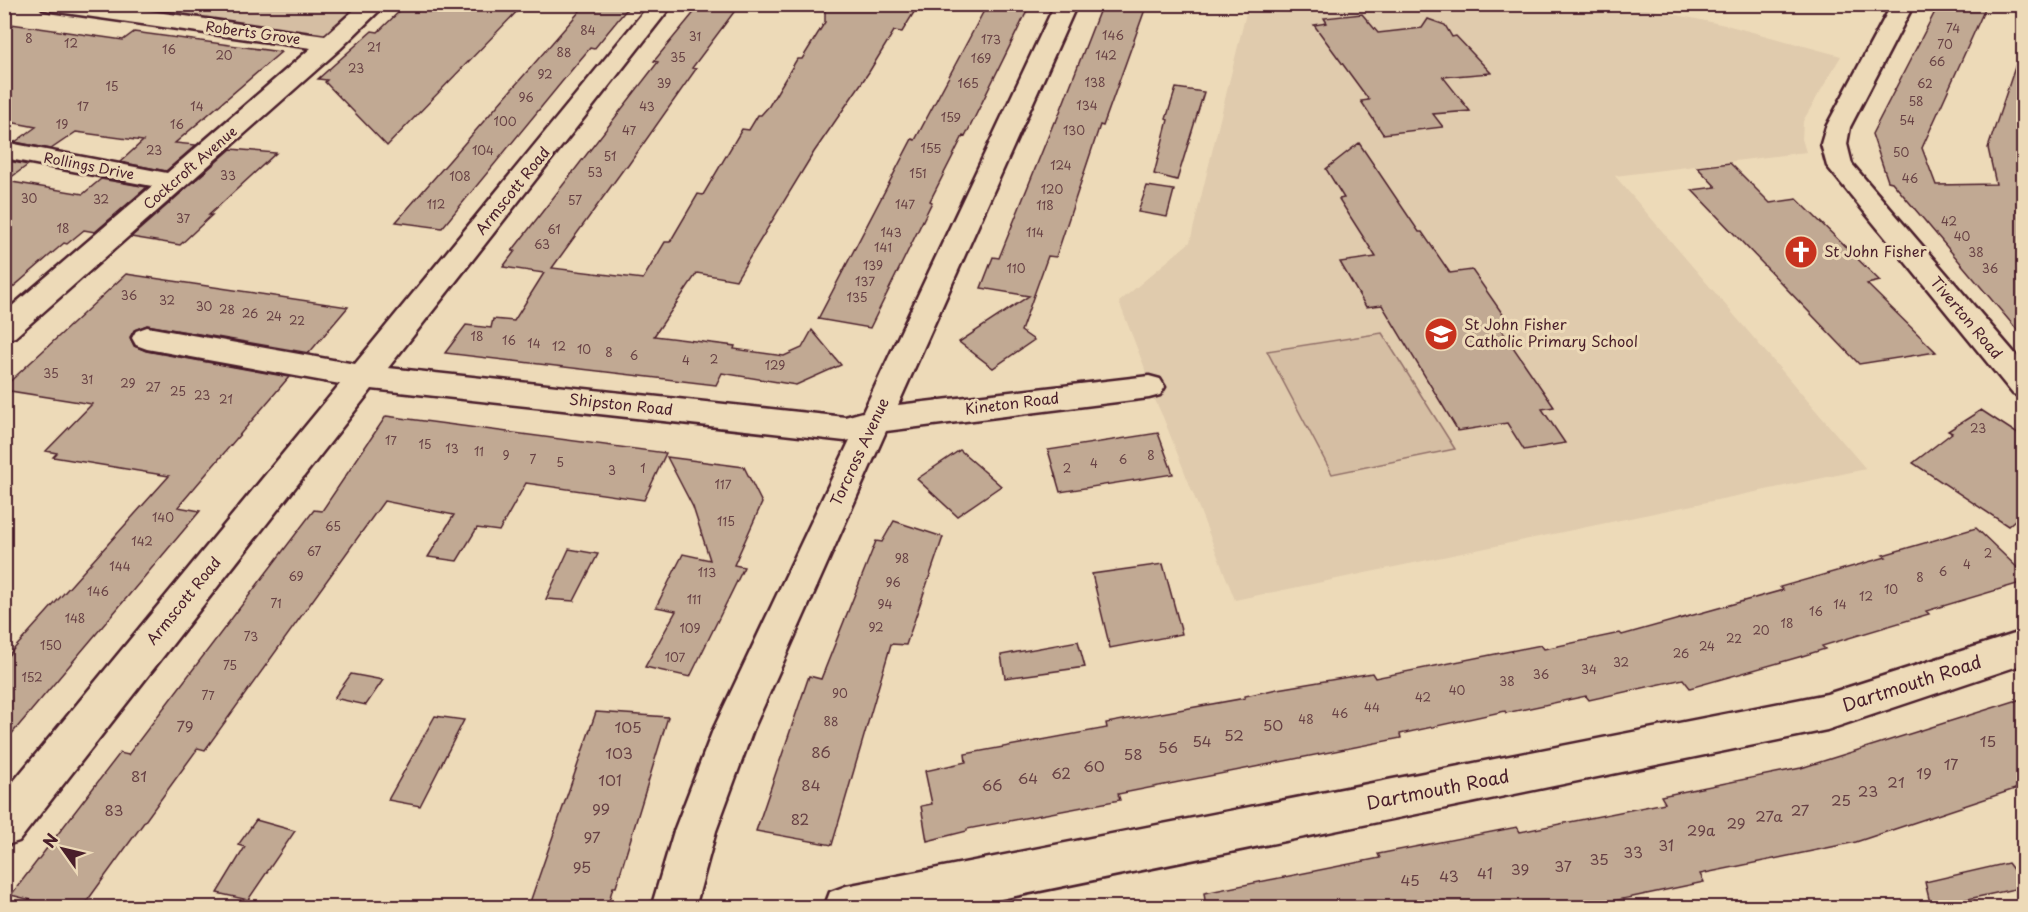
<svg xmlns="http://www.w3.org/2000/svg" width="2028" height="912" font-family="'Playpen Sans',sans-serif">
<rect width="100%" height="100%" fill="#eddab8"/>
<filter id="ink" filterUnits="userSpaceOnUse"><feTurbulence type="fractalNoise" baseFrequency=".0167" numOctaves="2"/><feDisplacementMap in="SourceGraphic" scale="12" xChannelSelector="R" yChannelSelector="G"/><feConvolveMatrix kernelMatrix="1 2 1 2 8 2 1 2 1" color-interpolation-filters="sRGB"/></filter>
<g filter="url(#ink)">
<path fill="#e0cbad" d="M1624 4 1730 26 1841 56 1803 121 1802 139 1806 152 1615 176 1866 469 1235 600 1163 417 1149 387 1144 366 1119 302 1190 242 1248 5Z"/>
<path fill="#d5bea3" stroke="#906e67" stroke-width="1.5" d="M162 4 368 5 327 42 148 13Z
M1382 333 1455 449 1332 474 1267 351Z"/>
<path fill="#c1a993" stroke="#4a1f2b" stroke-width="1.5" d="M407 4H524L387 146 325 82 327 80 318 79 372 31 378 32Z
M586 4H631L594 49 590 48 579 61 442 228 396 222Z
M701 4H740L692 68 696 69 627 167H625L552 268 643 279 665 242H670L698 194 703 195 742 129 749 130 758 115H761L769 106 797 59H802L825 22V4H919L902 32 894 31 869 72 814 152 736 280 697 273 654 336 735 346 734 349 784 356 802 348 812 330 841 365 796 385 722 373 716 385 445 353 466 325 491 328 493 319 514 321 544 273 503 267 515 251H512L658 62 654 61Z
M1102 4H1147L1103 126 1100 125 1056 257 1048 256 1021 331 1034 340 993 368 959 342 1029 296 981 288 993 257 999 258 1054 122H1056Z
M1939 4H1987L1922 148 1936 185 1996 184 1988 148 2017 61 2024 62V190H2017L2024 218V338L1892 182 1888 181 1872 134Z
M987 5 1027 11 965 137 963 136 930 201 932 202 870 328 818 319 912 139 915 140Z
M1362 14 1378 33 1422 28 1428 19 1445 25 1452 37 1456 36 1491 73 1443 77 1470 111 1433 114 1443 127 1383 134 1361 101 1369 100 1314 25 1327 23 1324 18Z
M4 23 123 40 134 32 281 52 175 143 196 145 166 171 120 162 143 141 76 132 51 149 15 142 36 127 4 121Z
M1176 88 1204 92 1177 180 1154 174 1168 120 1166 119Z
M1359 143 1419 232H1422L1450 273 1472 270 1511 326 1500 328 1554 407 1542 409 1565 443 1524 450 1507 423 1458 431 1382 305 1366 307 1340 262 1376 257 1339 199 1344 198 1326 169Z
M231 149 276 153 209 215H212L180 245 131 237Z
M4 160 28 165 6 181 83 194 101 179 147 187 95 232 84 230 67 244 64 243 4 295Z
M1730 163 1770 203 1797 199 1880 281 1867 284 1936 352 1859 364 1692 190 1716 187 1697 167Z
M1147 186 1174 190 1167 217 1138 212Z
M126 274 348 307 309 353 147 325 134 330 130 337 134 346 146 351 289 377 178 507 200 511 4 743V660L169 476 53 457 57 453 46 451 92 404 4 390V387Z
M1981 410 2024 438V512L2008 526 1913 463 1952 433 1948 431Z
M386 416 666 453 644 500 526 483 499 531 477 528 457 561 428 557 454 515 384 501 205 750 198 748 82 908H63L11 895 120 753 128 755 314 510 322 511Z
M1158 433 1173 474 1060 492 1048 450Z
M960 450 1001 486 957 516 917 479Z
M667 457 744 467 762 503 734 565 744 567 690 677 645 667 676 611 656 607 683 554 710 560 693 507Z
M894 521 943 537 906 645 891 644 832 845 756 831 809 676 821 679 876 541 882 542Z
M1976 528 2024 574V582L1926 611 1929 614 1822 646 1825 649 1799 657 1690 688 1683 679 1589 700 1586 696 1506 713 1505 711 1400 734 1401 738 1118 794 1120 800 967 829V831L927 841 921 806 932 804 925 771 966 762 965 754 1107 728 1106 723 1245 698V696L1277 689 1372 673 1375 678 1541 645 1544 649 1620 633 1622 635 1783 590 1780 587 1886 557 1883 555Z
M569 549 598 554 574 601 546 599Z
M1163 564 1182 634 1110 648 1092 574Z
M1078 641 1085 667 1005 678 1001 655Z
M351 674 383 680 366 705 334 698Z
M2024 698V786L1856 842 1700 874 1704 882 1580 908H1206L1204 893 1380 858 1378 854 1517 827 1520 832 1665 803 1661 796 1801 768Z
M596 712 668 717 616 887H613L607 908H528Z
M435 716 464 720 420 806 388 800Z
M256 820 295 831 248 900 217 893 245 847 238 845Z
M2008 863 2024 884V887L1931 907 1925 882Z"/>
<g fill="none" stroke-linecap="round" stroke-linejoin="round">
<g stroke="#4a1f2b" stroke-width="5">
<path id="minor" d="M40 4H101L325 36 361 4H386L340 49 15 337 4 340V313L152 186 4 158V142L167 173 311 48 51 11 43 9Z
M650 4H673L388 368 845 417 863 412 1055 4H1077L898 405 1149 376 1160 379 1165 387 1160 395 1149 398 886 431 753 730 716 831 695 908H651L674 831 713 730 850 440 845 441 372 389 19 841 4 846V793L340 384 147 349 136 345 132 338 136 331 147 327 355 364Z
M1892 4H1914L1850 127 1847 144 1852 164 2024 364V397L2013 394 1827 166 1821 144 1826 127Z
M2024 631V664L1827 730 957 908H824L830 892 846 886 1827 694Z"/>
</g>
<use href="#minor" fill="#eddab8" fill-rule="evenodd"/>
</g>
</g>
<defs>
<g id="church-disc" transform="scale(1.725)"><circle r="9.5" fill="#c8321e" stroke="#eddab8"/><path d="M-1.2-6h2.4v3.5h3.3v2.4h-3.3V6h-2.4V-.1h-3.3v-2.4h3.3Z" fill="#fff"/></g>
<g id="school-disc" transform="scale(1.725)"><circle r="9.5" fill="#c8321e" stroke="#eddab8"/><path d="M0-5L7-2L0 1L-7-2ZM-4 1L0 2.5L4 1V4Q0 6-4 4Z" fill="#fff"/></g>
</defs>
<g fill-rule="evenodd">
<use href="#church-disc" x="1801" y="252"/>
<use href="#school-disc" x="1441" y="334"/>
</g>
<g text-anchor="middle" stroke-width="6" stroke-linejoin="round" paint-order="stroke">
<g font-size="12" fill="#684245">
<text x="1953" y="33">74</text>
<text x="588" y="35">84</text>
<text x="1113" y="40">146</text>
<text x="695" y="41">31</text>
<text x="29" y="43">8</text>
<text x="991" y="44">173</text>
<text x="71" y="48">12</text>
<text x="1945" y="49">70</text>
<text x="374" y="52">21</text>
<text x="169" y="54">16</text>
<text x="564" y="57">88</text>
<text x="224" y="60">20</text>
<text x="1106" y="60">142</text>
<text x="678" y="62">35</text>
<text x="981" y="63">169</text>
<text x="1937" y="66">66</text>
<text x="356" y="73">23</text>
<text x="545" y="79">92</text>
<text x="1095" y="87">138</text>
<text x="664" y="88">39</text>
<text x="968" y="88">165</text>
<text x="1925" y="88">62</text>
<text x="112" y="91">15</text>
<text x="526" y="102">96</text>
<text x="1916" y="106">58</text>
<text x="1087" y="110">134</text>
<text x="83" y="111">17</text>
<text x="197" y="111">14</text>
<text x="647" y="111">43</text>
<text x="951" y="122">159</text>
<text x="1907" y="125">54</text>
<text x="505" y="126">100</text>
<text x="62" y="129">19</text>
<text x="177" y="129">16</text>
<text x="629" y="135">47</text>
<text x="1074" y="135">130</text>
<text x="931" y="153">155</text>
<text x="154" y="155">23</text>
<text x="483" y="155">104</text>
<text x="1901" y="157">50</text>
<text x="610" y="161">51</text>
<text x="1061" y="170">124</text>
<text x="595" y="177">53</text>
<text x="918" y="178">151</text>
<text x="228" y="180">33</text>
<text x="460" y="181">108</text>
<text x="1910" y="183">46</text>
<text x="1052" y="194">120</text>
<text x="29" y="203">30</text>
<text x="101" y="204">32</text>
<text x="575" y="205">57</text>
<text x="436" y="209">112</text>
<text x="905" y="209">147</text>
<text x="1045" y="210">118</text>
<text x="183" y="223">37</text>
<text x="1949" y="226">42</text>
<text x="63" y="233">18</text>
<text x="554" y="234">61</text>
<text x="891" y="237">143</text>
<text x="1035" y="237">114</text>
<text x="1962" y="241">40</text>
<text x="542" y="249">63</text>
<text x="883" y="252">141</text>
<text x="1976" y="257">38</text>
<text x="873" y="270">139</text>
<text x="1016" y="273">110</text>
<text x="1990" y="273">36</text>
<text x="865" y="286">137</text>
<text x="129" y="300">36</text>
<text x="857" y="302">135</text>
<text x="167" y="305">32</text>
<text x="204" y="311">30</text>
<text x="227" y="314">28</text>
<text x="250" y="318">26</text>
<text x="274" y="321">24</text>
<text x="297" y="325">22</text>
<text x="477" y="341">18</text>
<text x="509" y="345">16</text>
<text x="534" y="348">14</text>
<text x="559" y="351">12</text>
<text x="584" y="354">10</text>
<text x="609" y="357">8</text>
<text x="634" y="360">6</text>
<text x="714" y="364">2</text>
<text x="686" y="365">4</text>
<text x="775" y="370">129</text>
<text x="51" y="378">35</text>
<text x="87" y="384">31</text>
<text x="128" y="388">29</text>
<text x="153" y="392">27</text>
<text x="178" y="396">25</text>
<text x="202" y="400">23</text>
<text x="226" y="404">21</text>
<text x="1978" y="433">23</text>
<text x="391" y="445">17</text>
<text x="425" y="449">15</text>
<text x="452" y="453">13</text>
<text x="479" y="456">11</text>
<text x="506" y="460">9</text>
<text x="1151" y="460">8</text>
<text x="533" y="464">7</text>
<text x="1123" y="464">6</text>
<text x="560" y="467">5</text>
<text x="1094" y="468">4</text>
<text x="643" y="473">1</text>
<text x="1067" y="473">2</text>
<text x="612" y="475">3</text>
<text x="723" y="489">117</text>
<text x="163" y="522">140</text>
<text x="726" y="526">115</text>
<text x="333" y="531">65</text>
<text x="142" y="546">142</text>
<text x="314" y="556">67</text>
<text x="1988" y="558">2</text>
<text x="902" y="563">98</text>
<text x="1967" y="569">4</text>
<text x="120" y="571">144</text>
<text x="1943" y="576">6</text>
<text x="707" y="577">113</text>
<text x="296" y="581">69</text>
<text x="1920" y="582">8</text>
<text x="893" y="587">96</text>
<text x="1891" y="594">10</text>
<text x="98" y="596">146</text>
<text x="1866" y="601">12</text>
<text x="694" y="604">111</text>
<text x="276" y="608">71</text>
<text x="885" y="609">94</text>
<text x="1840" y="609">14</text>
<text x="1816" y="616">16</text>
<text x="75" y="623">148</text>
<text x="1787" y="628">18</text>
<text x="876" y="632">92</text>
<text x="690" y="633">109</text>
<text x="1761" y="635">20</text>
<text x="251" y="641">73</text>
<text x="1734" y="643">22</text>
<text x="51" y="650">150</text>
<text x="1707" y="651">24</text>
<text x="1681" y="658">26</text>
<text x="675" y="662">107</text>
<text x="1621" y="667">32</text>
<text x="230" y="670">75</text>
<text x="1589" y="674">34</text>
<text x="1541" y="679">36</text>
<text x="32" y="682">152</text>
<text x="1507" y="686">38</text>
<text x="1457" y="695">40</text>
<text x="840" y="698">90</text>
<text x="208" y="700">77</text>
<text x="1423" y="702">42</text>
<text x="1372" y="712">44</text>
<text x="1340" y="718">46</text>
<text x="1306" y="724">48</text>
<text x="831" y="726">88</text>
</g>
<g font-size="14" fill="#4a1f2b" stroke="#eddab8">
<text transform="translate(253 33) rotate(8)" y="5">Roberts Grove</text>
<text transform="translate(89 166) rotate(11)" y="5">Rollings Drive</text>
<text transform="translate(190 168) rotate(-41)" y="5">Cockcroft Avenue</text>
</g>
<g font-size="15" fill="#4a1f2b" stroke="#eddab8">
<text transform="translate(513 191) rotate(-51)" y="5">Armscott Road</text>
<text transform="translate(1966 318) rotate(50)" y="5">Tiverton Road</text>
<text transform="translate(1012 404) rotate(-7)" y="5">Kineton Road</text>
<text transform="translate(621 405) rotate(6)" y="5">Shipston Road</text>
<text transform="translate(860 452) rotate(-65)" y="5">Torcross Avenue</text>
<text transform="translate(184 601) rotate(-51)" y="5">Armscott Road</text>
</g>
<g font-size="15" fill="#4a1f2b" stroke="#eddab8" text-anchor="start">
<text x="1824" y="257">St John Fisher</text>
<text x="1464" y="330">St John Fisher<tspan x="1464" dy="17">Catholic Primary School</tspan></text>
</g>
<g font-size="15" fill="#684245">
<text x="1273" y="731">50</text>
<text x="185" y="732">79</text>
<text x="628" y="733">105</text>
<text x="1234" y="741">52</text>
<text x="1202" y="747">54</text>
<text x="1988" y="747">15</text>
<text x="1168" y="753">56</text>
<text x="821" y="758">86</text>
<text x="619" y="759">103</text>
<text x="1133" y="760">58</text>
<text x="1951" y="770">17</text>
<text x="1094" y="772">60</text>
<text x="1061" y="779">62</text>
<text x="1924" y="779">19</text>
<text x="139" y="782">81</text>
<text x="1028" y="784">64</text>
<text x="610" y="786">101</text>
<text x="1896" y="788">21</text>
<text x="811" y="791">84</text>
<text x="992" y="791">66</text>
<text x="1868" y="797">23</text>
<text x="1841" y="806">25</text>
<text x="601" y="815">99</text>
<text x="114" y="816">83</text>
<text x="1800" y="816">27</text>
<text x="1769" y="822">27a</text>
<text x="800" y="825">82</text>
<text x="1736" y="829">29</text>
<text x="1701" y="836">29a</text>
<text x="592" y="843">97</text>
<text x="1666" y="851">31</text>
<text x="1633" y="858">33</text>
<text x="1599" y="865">35</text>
<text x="1563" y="872">37</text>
<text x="582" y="873">95</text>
<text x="1520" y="875">39</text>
<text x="1485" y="879">41</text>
<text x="1449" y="882">43</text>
<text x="1410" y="886">45</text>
</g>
<g font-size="18" fill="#4a1f2b" stroke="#eddab8">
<text transform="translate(1912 684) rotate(-18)" y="6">Dartmouth Road</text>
<text transform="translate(1438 790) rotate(-11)" y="6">Dartmouth Road</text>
</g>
</g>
<rect width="2028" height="912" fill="none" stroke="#eddab8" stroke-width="24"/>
<rect x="12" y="12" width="2004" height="888" fill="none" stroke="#4a1f2b" stroke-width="2" filter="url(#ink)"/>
<g transform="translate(63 849) rotate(304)" stroke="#eddab8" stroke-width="4.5" paint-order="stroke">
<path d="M0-4.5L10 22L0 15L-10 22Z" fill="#4a1f2b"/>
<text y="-9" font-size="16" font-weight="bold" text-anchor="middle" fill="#4a1f2b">N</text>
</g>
</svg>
